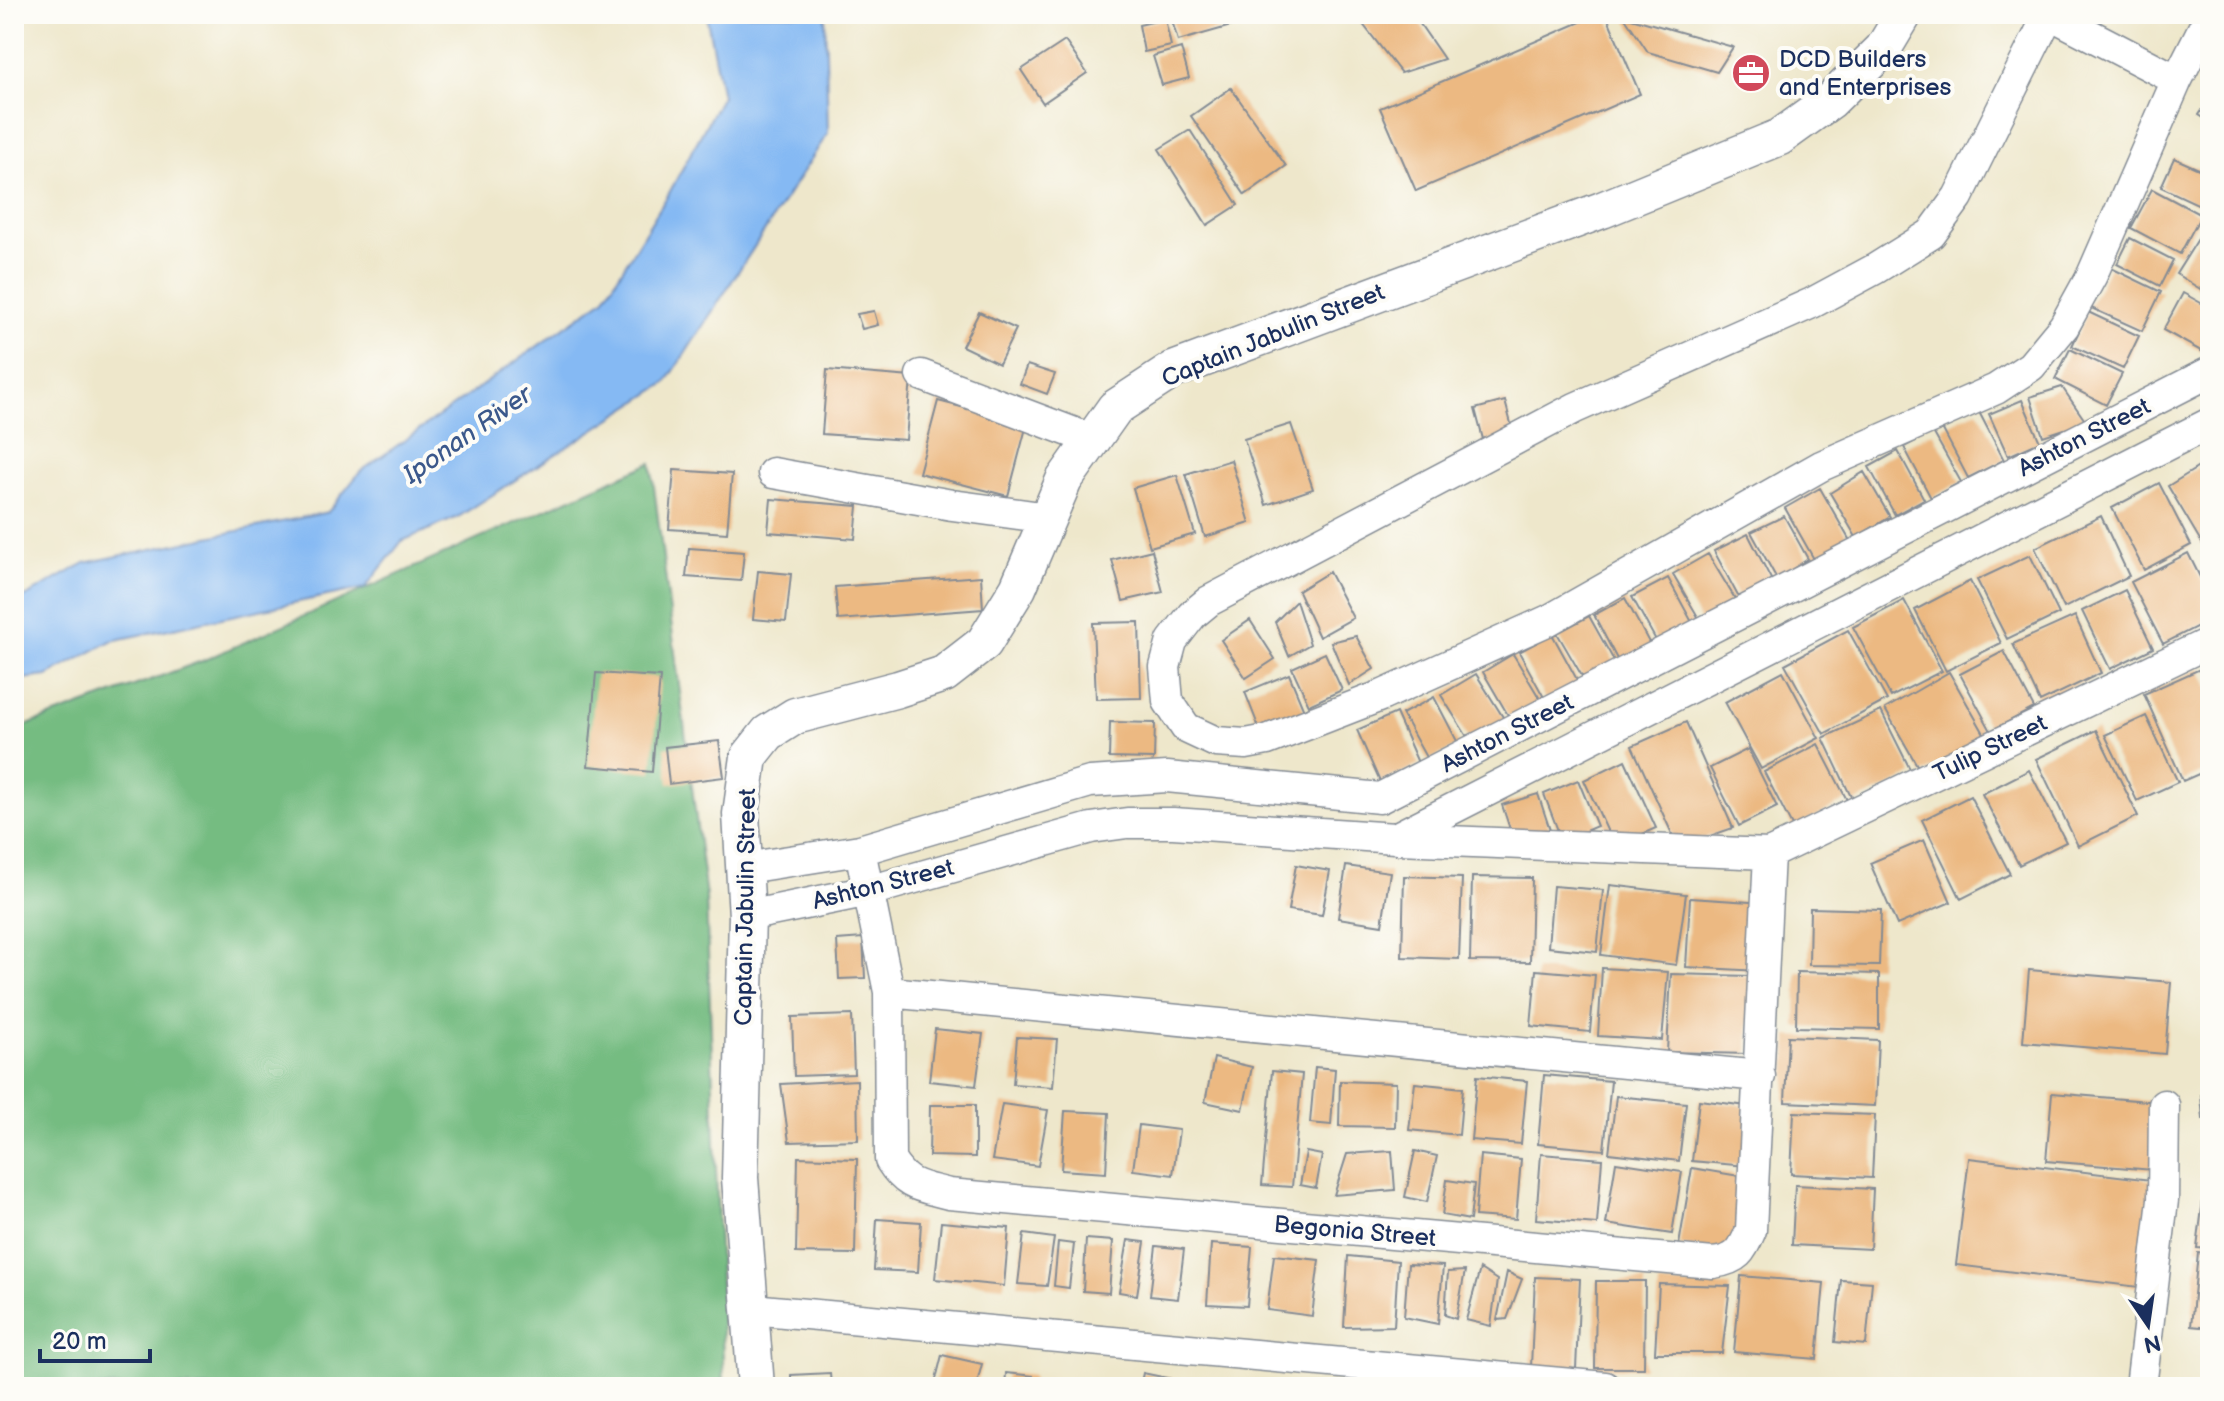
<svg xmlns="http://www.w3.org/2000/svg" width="2224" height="1401" font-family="'Balsamiq Sans',sans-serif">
<rect width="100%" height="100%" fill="#fdfcf7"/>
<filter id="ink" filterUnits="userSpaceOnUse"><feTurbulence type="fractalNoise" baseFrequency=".0125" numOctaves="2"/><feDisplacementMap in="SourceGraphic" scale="16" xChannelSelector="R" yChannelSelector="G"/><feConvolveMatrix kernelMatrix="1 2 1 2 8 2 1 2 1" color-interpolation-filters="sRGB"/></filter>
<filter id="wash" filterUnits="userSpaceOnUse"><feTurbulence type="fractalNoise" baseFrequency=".006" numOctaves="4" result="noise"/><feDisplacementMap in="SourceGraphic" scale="32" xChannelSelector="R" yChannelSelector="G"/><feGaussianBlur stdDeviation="1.8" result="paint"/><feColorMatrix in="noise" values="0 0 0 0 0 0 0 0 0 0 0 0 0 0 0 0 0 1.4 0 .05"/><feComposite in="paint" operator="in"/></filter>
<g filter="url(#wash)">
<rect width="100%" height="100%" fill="#eee7cb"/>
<path fill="#74bc81" stroke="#487670" stroke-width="2" d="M651 463 706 897 724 1387H14V730L202 661Z"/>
<path fill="#85b9f3" stroke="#5074a8" stroke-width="2" d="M706 14H825L828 133 666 383 458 517 402 541 365 588 111 641 47 676 14 680V598L25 597 85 563 328 512 360 472 604 299 668 195 722 96Z"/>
<g id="blocks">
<path fill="#ecb982" d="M1170 14H1269L1270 15 1178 41Z
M1355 14H1413L1444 59 1401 73Z
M1565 14H1586L1583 21 1606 14 1640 94 1416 191 1380 108 1583 21Z
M1624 16 1733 47 1717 72 1648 52Z
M1165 19 1171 46 1144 52 1139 25Z
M1065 41 1087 73 1043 103 1021 70Z
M1181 48 1189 78 1162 85 1153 56Z
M1231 88 1286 166 1245 195 1191 116Z
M2210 98V122L2199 115Z
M1190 130 1238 205 1207 225 1159 149Z
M2174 158 2210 174V204L2208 209 2161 187Z
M2152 189 2201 215 2180 254 2131 228Z
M2203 231 2210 235V295L2176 274Z
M2130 238 2173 260 2160 286 2117 264Z
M2109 267 2161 292 2142 331 2089 307Z
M2183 293 2210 308V356L2163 330Z
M874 311 878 325 862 329 857 314Z
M979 312 1016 329 999 364 962 346Z
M2088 312 2139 336 2123 369 2072 346Z
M2070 349 2122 374 2106 405 2055 379Z
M1027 365 1055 374 1047 394 1020 384Z
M827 370 911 377 906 440 822 434Z
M2062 387 2086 422 2043 436 2030 397Z
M2022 400 2040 442 2008 456 1989 414Z
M938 401 1027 424 1008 496 919 473Z
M1505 401 1514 435 1484 443 1475 409Z
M1978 410 2004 460 1968 478 1942 428Z
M1291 424 1313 489 1266 505 1244 439Z
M1933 432 1961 482 1931 498 1904 447Z
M1898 451 1924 499 1895 515 1869 467Z
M1231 460 1250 523 1205 537 1186 474Z
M2210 460V541L2203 545 2168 486Z
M674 470 732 474 727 533 669 529Z
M1864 472 1890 517 1856 537 1830 493Z
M1177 475 1195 534 1150 547 1133 488Z
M2159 483 2191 545 2144 570 2112 508Z
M1820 488 1850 541 1815 561 1785 508Z
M771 499 858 506 855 539 768 532Z
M1784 516 1808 559 1777 579 1751 532Z
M2101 516 2129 576 2064 608 2035 548Z
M1748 534 1772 581 1739 598 1714 551Z
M689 548 744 552 741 581 686 577Z
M1152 550 1163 592 1123 601 1112 560Z
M2188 553 2210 597V620L2163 644 2131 582Z
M1708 554 1737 602 1701 622 1673 574Z
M2030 555 2059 614 2007 639 1977 580Z
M758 571 791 574 786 622 753 619Z
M1329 572 1353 618 1319 637 1298 591Z
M981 576 983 609 838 620 835 587Z
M1668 578 1693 624 1658 644 1632 597Z
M1970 581 2001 643 1946 671 1915 610Z
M2125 590 2153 648 2110 669 2082 611Z
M1625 598 1652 648 1620 665 1594 615Z
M1904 600 1942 671 1891 697 1853 627Z
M1296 601 1310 644 1289 656 1275 622Z
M1589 616 1617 666 1586 683 1557 633Z
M2075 616 2101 673 2040 702 2013 644Z
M1250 620 1275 659 1246 678 1221 640Z
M1139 622 1141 698 1096 699 1093 623Z
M1848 630 1887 700 1824 734 1785 664Z
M1552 634 1580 685 1547 703 1519 652Z
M1356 636 1374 669 1349 685 1331 642Z
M2004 651 2034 708 1991 731 1960 674Z
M1325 653 1342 690 1309 705 1292 668Z
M1513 654 1543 704 1512 722 1483 672Z
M2200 669 2210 691V769L2183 781 2144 694Z
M1783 671 1819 738 1761 769 1725 702Z
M1949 672 1986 737 1922 774 1885 709Z
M596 673 660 677 652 772 588 766Z
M1289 674 1306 715 1261 733 1245 692Z
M1476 674 1506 722 1471 743 1441 695Z
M1434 697 1459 745 1428 761 1402 714Z
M1881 711 1913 775 1854 803 1823 738Z
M1396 713 1419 765 1380 782 1357 730Z
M2146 716 2178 782 2137 801 2105 735Z
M1110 722 1155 723 1154 759 1109 758Z
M1686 722 1733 828 1678 847 1632 746Z
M2096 730 2138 816 2078 846 2036 759Z
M719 741 724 777 669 784 665 747Z
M1818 744 1847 800 1793 828 1764 772Z
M1748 749 1777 807 1739 826 1710 768Z
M1625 760 1656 828 1626 841H1612L1584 780Z
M2029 770 2066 842 2019 865 1982 794Z
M1578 780 1597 826 1562 841 1544 794Z
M1538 794 1550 830 1514 841 1502 805Z
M1970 796 2010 874 1961 899 1922 820Z
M1924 840 1951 902 1897 925 1870 863Z
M1296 865 1330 871 1322 915 1288 910Z
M1346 866 1390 872 1382 925 1338 918Z
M1404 876 1462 878 1459 959 1402 957Z
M1472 877 1532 878 1530 962 1470 961Z
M1610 885 1686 894 1676 965 1601 955Z
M1553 886 1603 890 1597 952 1548 947Z
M1690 898 1765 903 1760 971 1686 967Z
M1810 908 1881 910 1879 966 1809 965Z
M863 938 865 978 839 979 837 940Z
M1602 968 1668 972 1662 1040 1598 1036Z
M1536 970 1595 975 1590 1032 1531 1026Z
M2029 970 2171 982 2165 1054 2023 1042Z
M1797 972 1879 974V1029L1796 1027Z
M1671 974 1751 976 1748 1054 1667 1052Z
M852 1015 854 1074 794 1076 792 1017Z
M935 1029 983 1034 976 1086 929 1081Z
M1788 1036 1878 1040 1875 1106 1785 1102Z
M1017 1037 1057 1039 1053 1087 1013 1084Z
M1214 1058 1252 1067 1243 1110 1205 1102Z
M1315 1067 1335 1069 1331 1125 1310 1123Z
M1272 1071 1302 1074 1292 1187 1262 1185Z
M1544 1075 1611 1081 1604 1150 1538 1144Z
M1477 1076 1527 1081 1521 1144 1471 1140Z
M857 1080 858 1140 789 1142 781 1084Z
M1340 1081 1396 1083 1395 1127 1339 1126Z
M1415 1083 1463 1088 1459 1135 1409 1130Z
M2052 1093 2159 1102 2153 1170 2046 1161Z
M2201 1095H2210V1119H2203Z
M1616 1096 1686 1103 1679 1161 1609 1153Z
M1699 1100 1747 1106 1746 1166 1692 1161Z
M1002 1104 1048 1110 1038 1166 992 1160Z
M930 1105H975V1157L929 1156Z
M1065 1111 1109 1113 1106 1173 1061 1170Z
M1794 1112 1875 1115 1872 1178 1791 1174Z
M1139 1125 1179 1130 1173 1175 1133 1170Z
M1392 1151 1395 1190 1334 1195 1347 1154Z
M1415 1151 1437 1156 1427 1202 1405 1197Z
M1306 1152 1322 1155 1316 1188 1300 1185Z
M1541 1154 1602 1159 1597 1224 1536 1219Z
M1480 1155 1521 1159 1516 1219 1475 1216Z
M798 1157 857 1159 855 1254 796 1253Z
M1969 1158 2160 1181 2147 1288 1956 1265Z
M1616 1162 1682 1172 1672 1234 1606 1224Z
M1692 1168 1751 1178 1739 1254 1679 1245Z
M1447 1180 1474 1184 1470 1220 1442 1215Z
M1795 1185 1873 1189 1870 1249 1792 1245Z
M2204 1192 2210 1193V1249L2197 1248Z
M877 1219 921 1222 918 1272 874 1270Z
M941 1222 1009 1228 1004 1286 935 1279Z
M1024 1234 1054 1238 1047 1286 1018 1284Z
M1086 1239 1113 1241 1109 1293 1083 1291Z
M1128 1240 1145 1242 1137 1295 1119 1292Z
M1058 1242 1074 1244 1069 1288 1054 1286Z
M1211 1244 1252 1247 1247 1306 1207 1304Z
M1156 1246 1184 1249 1178 1299 1150 1296Z
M2198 1253 2210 1254V1328L2191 1326Z
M1274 1255 1319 1260 1312 1316 1267 1310Z
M1348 1256 1398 1261 1394 1326 1344 1327Z
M1408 1264 1443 1266 1438 1324 1404 1317Z
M1480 1269 1497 1280 1491 1326 1466 1320Z
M1465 1271 1456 1319 1445 1315 1448 1272Z
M1507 1272 1522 1279 1507 1319 1497 1320Z
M1741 1276 1824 1283 1817 1359 1734 1352Z
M1535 1277 1580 1279 1576 1369 1531 1367Z
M1841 1280 1872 1282 1866 1345 1835 1342Z
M1596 1281H1645L1644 1368H1595Z
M1659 1284 1730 1286 1722 1353H1655Z
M942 1355 982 1364 976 1387H934Z
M830 1373 831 1387H791V1375Z
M1006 1373 1033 1376 1032 1387H1005Z
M1143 1373 1177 1380 1176 1387H1140Z
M1047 1379 1066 1383V1387H1045Z"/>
</g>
</g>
<g filter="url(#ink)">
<use href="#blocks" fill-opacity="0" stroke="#848b94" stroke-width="2"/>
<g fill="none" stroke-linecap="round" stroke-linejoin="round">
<g stroke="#848b94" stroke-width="33">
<path id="minor" d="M2049 14 1958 197 1931 234 1875 269 1812 303 1575 408 1209 601 1192 615 1172 641 1165 667 1168 701 1186 728 1216 742 1246 744 1267 740 1383 695 1549 620 1821 466 1996 389 2031 366 2064 326 2092 275 2177 80 2210 15
M2050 14 2177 80
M921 375 1093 440
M773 473 952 505 1048 518
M1398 839 1769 854 2210 642
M860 850 889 992 890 1160C907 1187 919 1186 949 1194L1713 1263C1737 1260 1742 1252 1751 1230L1769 854
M745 868 860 850 1090 782 1167 777 1380 798 2210 372
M747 916 869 891 1091 828 1127 823H1173L1395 838 2210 423
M889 992 1760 1076
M751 1309 1605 1387
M2141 1387 2163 1200 2164 1105"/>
</g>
<g stroke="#848b94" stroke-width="39">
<path id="tertiary" d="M756 1387 740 1178 747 916 741 814 749 757 768 733 795 716 898 689 944 674 984 643 1018 588 1064 480 1115 408 1173 370 1602 210 1780 137 1830 101 1883 49 1904 14"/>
</g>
<use href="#minor" stroke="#fff" stroke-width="30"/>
<use href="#tertiary" stroke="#fff" stroke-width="36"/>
</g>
</g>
<defs>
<g id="office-disc" transform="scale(2)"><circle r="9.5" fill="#d1495b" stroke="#fdfcf7"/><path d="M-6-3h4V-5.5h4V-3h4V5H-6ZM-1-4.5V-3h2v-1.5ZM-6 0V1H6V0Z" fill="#fff"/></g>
</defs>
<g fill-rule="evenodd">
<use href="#office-disc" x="1751" y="73"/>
</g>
<g text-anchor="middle" stroke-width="8" stroke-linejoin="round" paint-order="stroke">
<g font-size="24" fill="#1b2f5e" stroke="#fdfcf7" text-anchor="start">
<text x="1779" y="67">DCD Builders<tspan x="1779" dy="28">and Enterprises</tspan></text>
</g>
<g font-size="24" fill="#1b2f5e" stroke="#fdfcf7">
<text transform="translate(1273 335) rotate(-22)" y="8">Captain Jabulin Street</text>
<text transform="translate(2084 437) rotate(-27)" y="8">Ashton Street</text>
<text transform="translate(1507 733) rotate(-27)" y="8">Ashton Street</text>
<text transform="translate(1990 748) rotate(-26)" y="8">Tulip Street</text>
<text transform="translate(883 884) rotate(-14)" y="8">Ashton Street</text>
<text transform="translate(745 907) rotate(-89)" y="8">Captain Jabulin Street</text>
<text transform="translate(1355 1231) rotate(5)" y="8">Begonia Street</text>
</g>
<g font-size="26" font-style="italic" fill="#3b588b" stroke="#fdfcf7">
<text transform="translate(467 434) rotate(-35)" y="9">Iponan River</text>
</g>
</g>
<rect width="2224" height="1401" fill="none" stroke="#fdfcf7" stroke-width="48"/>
<g transform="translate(2148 1325) rotate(167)" stroke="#fdfcf7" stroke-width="6" paint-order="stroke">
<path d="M0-6L14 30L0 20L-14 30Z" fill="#1b2f5e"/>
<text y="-12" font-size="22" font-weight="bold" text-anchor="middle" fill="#1b2f5e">N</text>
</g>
<path d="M40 1349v12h110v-12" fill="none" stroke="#1b2f5e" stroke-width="4"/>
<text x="52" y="1349" font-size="24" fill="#1b2f5e" stroke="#fdfcf7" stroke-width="6" paint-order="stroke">20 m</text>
</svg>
